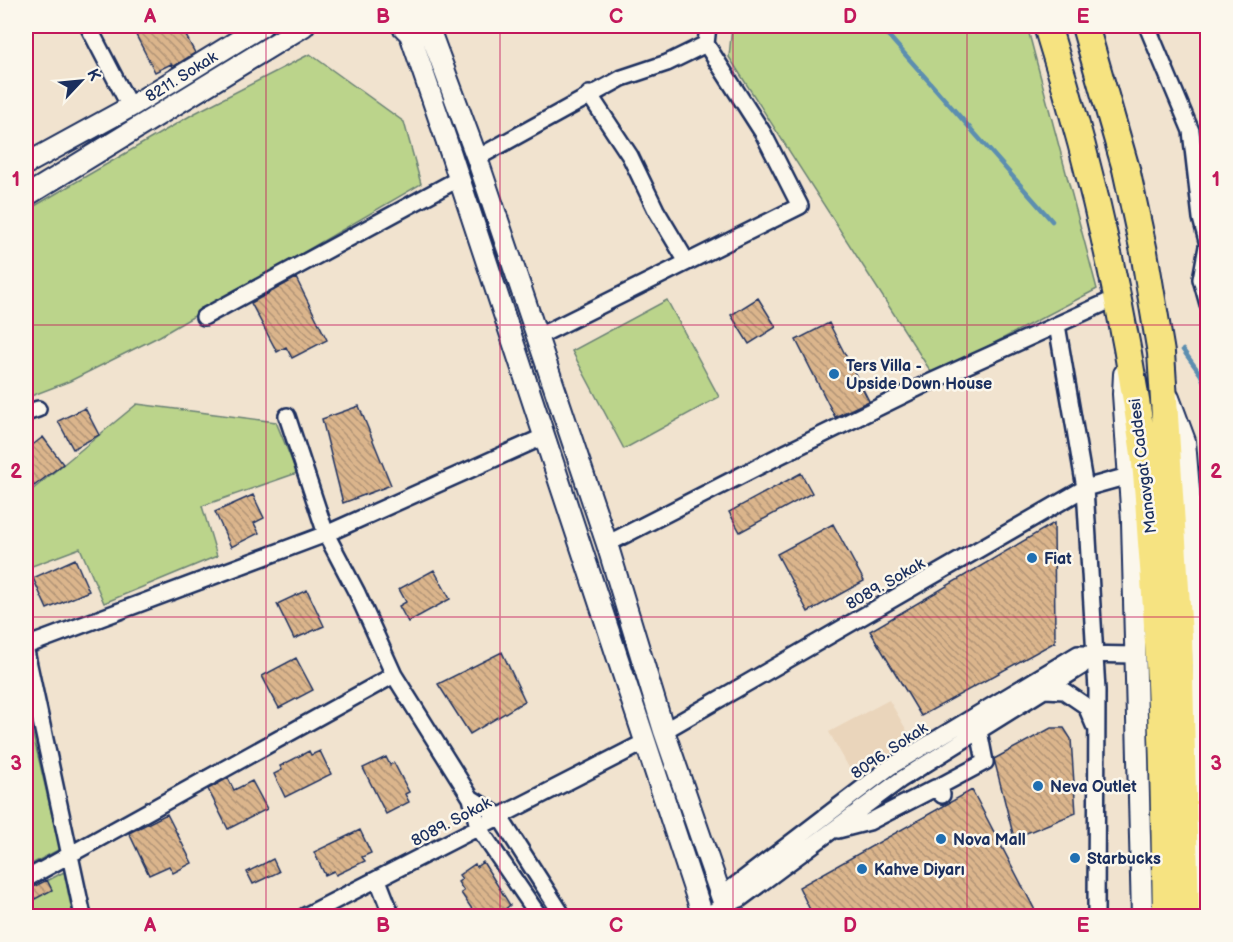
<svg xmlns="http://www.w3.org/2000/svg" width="1233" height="942" font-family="'Balsamiq Sans',sans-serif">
<defs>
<pattern id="building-back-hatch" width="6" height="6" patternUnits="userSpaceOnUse" patternTransform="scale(1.5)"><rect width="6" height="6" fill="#dbb58c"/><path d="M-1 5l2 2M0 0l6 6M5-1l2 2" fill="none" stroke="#b19476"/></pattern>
</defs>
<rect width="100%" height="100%" fill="#f1e3cf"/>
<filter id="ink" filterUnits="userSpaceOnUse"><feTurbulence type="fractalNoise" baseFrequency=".0167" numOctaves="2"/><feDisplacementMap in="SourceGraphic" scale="12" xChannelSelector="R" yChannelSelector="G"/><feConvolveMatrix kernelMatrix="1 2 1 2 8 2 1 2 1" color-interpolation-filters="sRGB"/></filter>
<g filter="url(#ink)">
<path fill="#ead5bb" d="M889 700 913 741 857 782 829 732Z"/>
<path fill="#bbd48b" stroke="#6b8274" stroke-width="1.5" d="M732 26H1027L1097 289 933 375 729 57Z
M310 54 404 122 421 184 160 336 70 381 26 398V211L195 113Z
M667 300 719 397 624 449 572 351Z
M137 404 276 422 297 473 202 506 217 556 104 603 80 548 27 568 26 495Z
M26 705 60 849 26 867Z
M64 872 73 916H26V892Z"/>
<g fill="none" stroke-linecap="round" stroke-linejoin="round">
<path stroke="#5b8eb0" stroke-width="4.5" d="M880 26 1052 221
M1183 350 1201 375 1208 391"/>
</g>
<path fill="url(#building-back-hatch)" stroke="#1b2f5e" stroke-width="1.5" d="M154 26H181L195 53 173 67 171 64 155 72 136 35Z
M296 278 327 340 292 358 286 347 277 352 251 303Z
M758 298 776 327 749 344 731 315Z
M829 323 869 401 835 417 796 340Z
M359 406 391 485 343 503 322 419Z
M85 408 99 435 73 449 58 421Z
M43 437 63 464 34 486 26 475V450Z
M801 473 812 493 740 532 729 512Z
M253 495 264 518 254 523 259 533 231 547 215 512Z
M1054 523 1055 642 921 716 870 631Z
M833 524 864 581 808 612 777 554Z
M75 559 89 591 47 609 33 578Z
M434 570 450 599 408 622 399 606 406 602 399 589Z
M307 590 324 626 294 639 277 604Z
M502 652 525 701 470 734 438 684Z
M296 658 313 690 279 708 262 676Z
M1051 728H1064L1071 739 1076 813 1014 838 994 759Z
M309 751 311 755 320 751 331 774 285 797 274 774 282 770 280 766Z
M386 757 390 765 394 763 409 792 405 794 409 802 386 814 363 768Z
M228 778 234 790 252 781 267 809 228 829 208 789Z
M972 790 1038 916H813L799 887Z
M167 814 192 863 173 873 169 866 149 875 129 833Z
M360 830 371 853 362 857 365 861 336 875 334 871 325 875 314 852Z
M273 859 279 872 253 884 247 872Z
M483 862 510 905 497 916H480L476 911 474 912 461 893 464 891 458 882 462 879 459 875 475 864 476 867Z
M47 880 52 890 35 899 29 889Z"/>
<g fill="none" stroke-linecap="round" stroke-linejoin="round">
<g stroke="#1b2f5e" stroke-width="20">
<path id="street" d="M88 26 130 107
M1147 26 1191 131 1201 218 1207 241
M589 94 630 156 656 210 687 262
M477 158 622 78 667 63 706 44
M1208 241 1201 279 1208 304
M204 317 460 178
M1057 325 1085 488 1097 690 1096 916
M537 337 800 206 763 133 706 44 708 26
M26 413 38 409
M287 416 326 534 357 593 394 675 471 798 478 827 539 916
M607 544 779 456 926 384 1116 298
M26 646 326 534 545 436
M26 651 83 916
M1045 690 1064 691 1086 706 1094 725
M664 731 1085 488 1128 476
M942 795 940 786 985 762 979 731
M471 798 499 816 563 916
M838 830 869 822 935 788 942 795
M26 879 394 675
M378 880 392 916
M724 904 733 887 890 767 1078 654 1135 655
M305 916 647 741
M707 916 724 904 740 899 900 780 1081 667 1092 655"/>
</g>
<g stroke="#1b2f5e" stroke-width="24">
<path id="secondary" d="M402 26 410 34 446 139 703 916
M428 26 477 158 607 544 664 731 728 916
M26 164 130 107 262 26
M26 196 304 26
M1124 374 1123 394 1132 521 1142 916
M1169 398 1185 441 1202 649 1206 916"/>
</g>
<g stroke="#1b2f5e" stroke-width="30">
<path id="highway" d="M1047 26C1091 165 1124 309 1144 454 1148 487 1149 521 1152 554 1162 675 1164 795 1166 916
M1085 26 1126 169 1144 252 1161 353 1179 636 1186 916"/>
</g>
<use href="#street" stroke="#fbf7ec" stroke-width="15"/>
<use href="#secondary" stroke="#fbf7ec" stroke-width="20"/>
<use href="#highway" stroke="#f6e381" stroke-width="26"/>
</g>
</g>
<path fill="none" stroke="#c2185b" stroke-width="1.5" stroke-opacity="0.55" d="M266 26V916M500 26V916M733 26V916M967 26V916M26 325H1208M26 617H1208"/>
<g fill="#1f6fb2" stroke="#fbf7ec" stroke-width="2">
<circle cx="834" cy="374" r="6"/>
<circle cx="1032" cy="558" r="6"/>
<circle cx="1038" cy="786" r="6"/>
<circle cx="941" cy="839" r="6"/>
<circle cx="1075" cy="858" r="6"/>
<circle cx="862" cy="869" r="6"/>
</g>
<g text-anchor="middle" stroke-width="5" stroke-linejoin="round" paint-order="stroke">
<g font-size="16" fill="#1b2f5e" stroke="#fbf7ec">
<text transform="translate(181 76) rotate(-32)" y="6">8211. Sokak</text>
<text transform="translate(1142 466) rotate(-97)" y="6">Manavgat Caddesi</text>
<text transform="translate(885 583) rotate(-30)" y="6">8089. Sokak</text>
<text transform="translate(889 750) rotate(-34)" y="6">8096. Sokak</text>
<text transform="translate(451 821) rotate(-28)" y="6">8089. Sokak</text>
</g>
<g font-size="16" font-weight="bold" fill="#1b2f5e" stroke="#fbf7ec" text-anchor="start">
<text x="846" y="371">Ters Villa -<tspan x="846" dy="18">Upside Down House</tspan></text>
<text x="1044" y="564">Fiat</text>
<text x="1050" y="792">Neva Outlet</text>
<text x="953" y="845">Nova Mall</text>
<text x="1087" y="864">Starbucks</text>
<text x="874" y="875">Kahve Diyarı</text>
</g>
</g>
<rect width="1233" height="942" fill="none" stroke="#fbf7ec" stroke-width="66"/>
<g transform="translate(81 81) rotate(64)" stroke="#fbf7ec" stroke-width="4.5" paint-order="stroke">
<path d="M0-4.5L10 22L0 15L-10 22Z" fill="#1b2f5e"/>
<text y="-9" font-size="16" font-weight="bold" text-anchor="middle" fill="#1b2f5e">K</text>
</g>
<rect x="33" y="33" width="1167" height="876" fill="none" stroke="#c2185b" stroke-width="2"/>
<g font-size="20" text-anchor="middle" font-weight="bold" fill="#c2185b">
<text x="150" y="23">A</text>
<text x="383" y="23">B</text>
<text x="616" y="23">C</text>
<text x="850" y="23">D</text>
<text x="1083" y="23">E</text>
<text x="16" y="186">1</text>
<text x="1216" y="186">1</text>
<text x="16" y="478">2</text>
<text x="1216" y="478">2</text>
<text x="16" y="770">3</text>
<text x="1216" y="770">3</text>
<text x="150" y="932">A</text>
<text x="383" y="932">B</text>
<text x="616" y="932">C</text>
<text x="850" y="932">D</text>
<text x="1083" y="932">E</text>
</g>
</svg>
